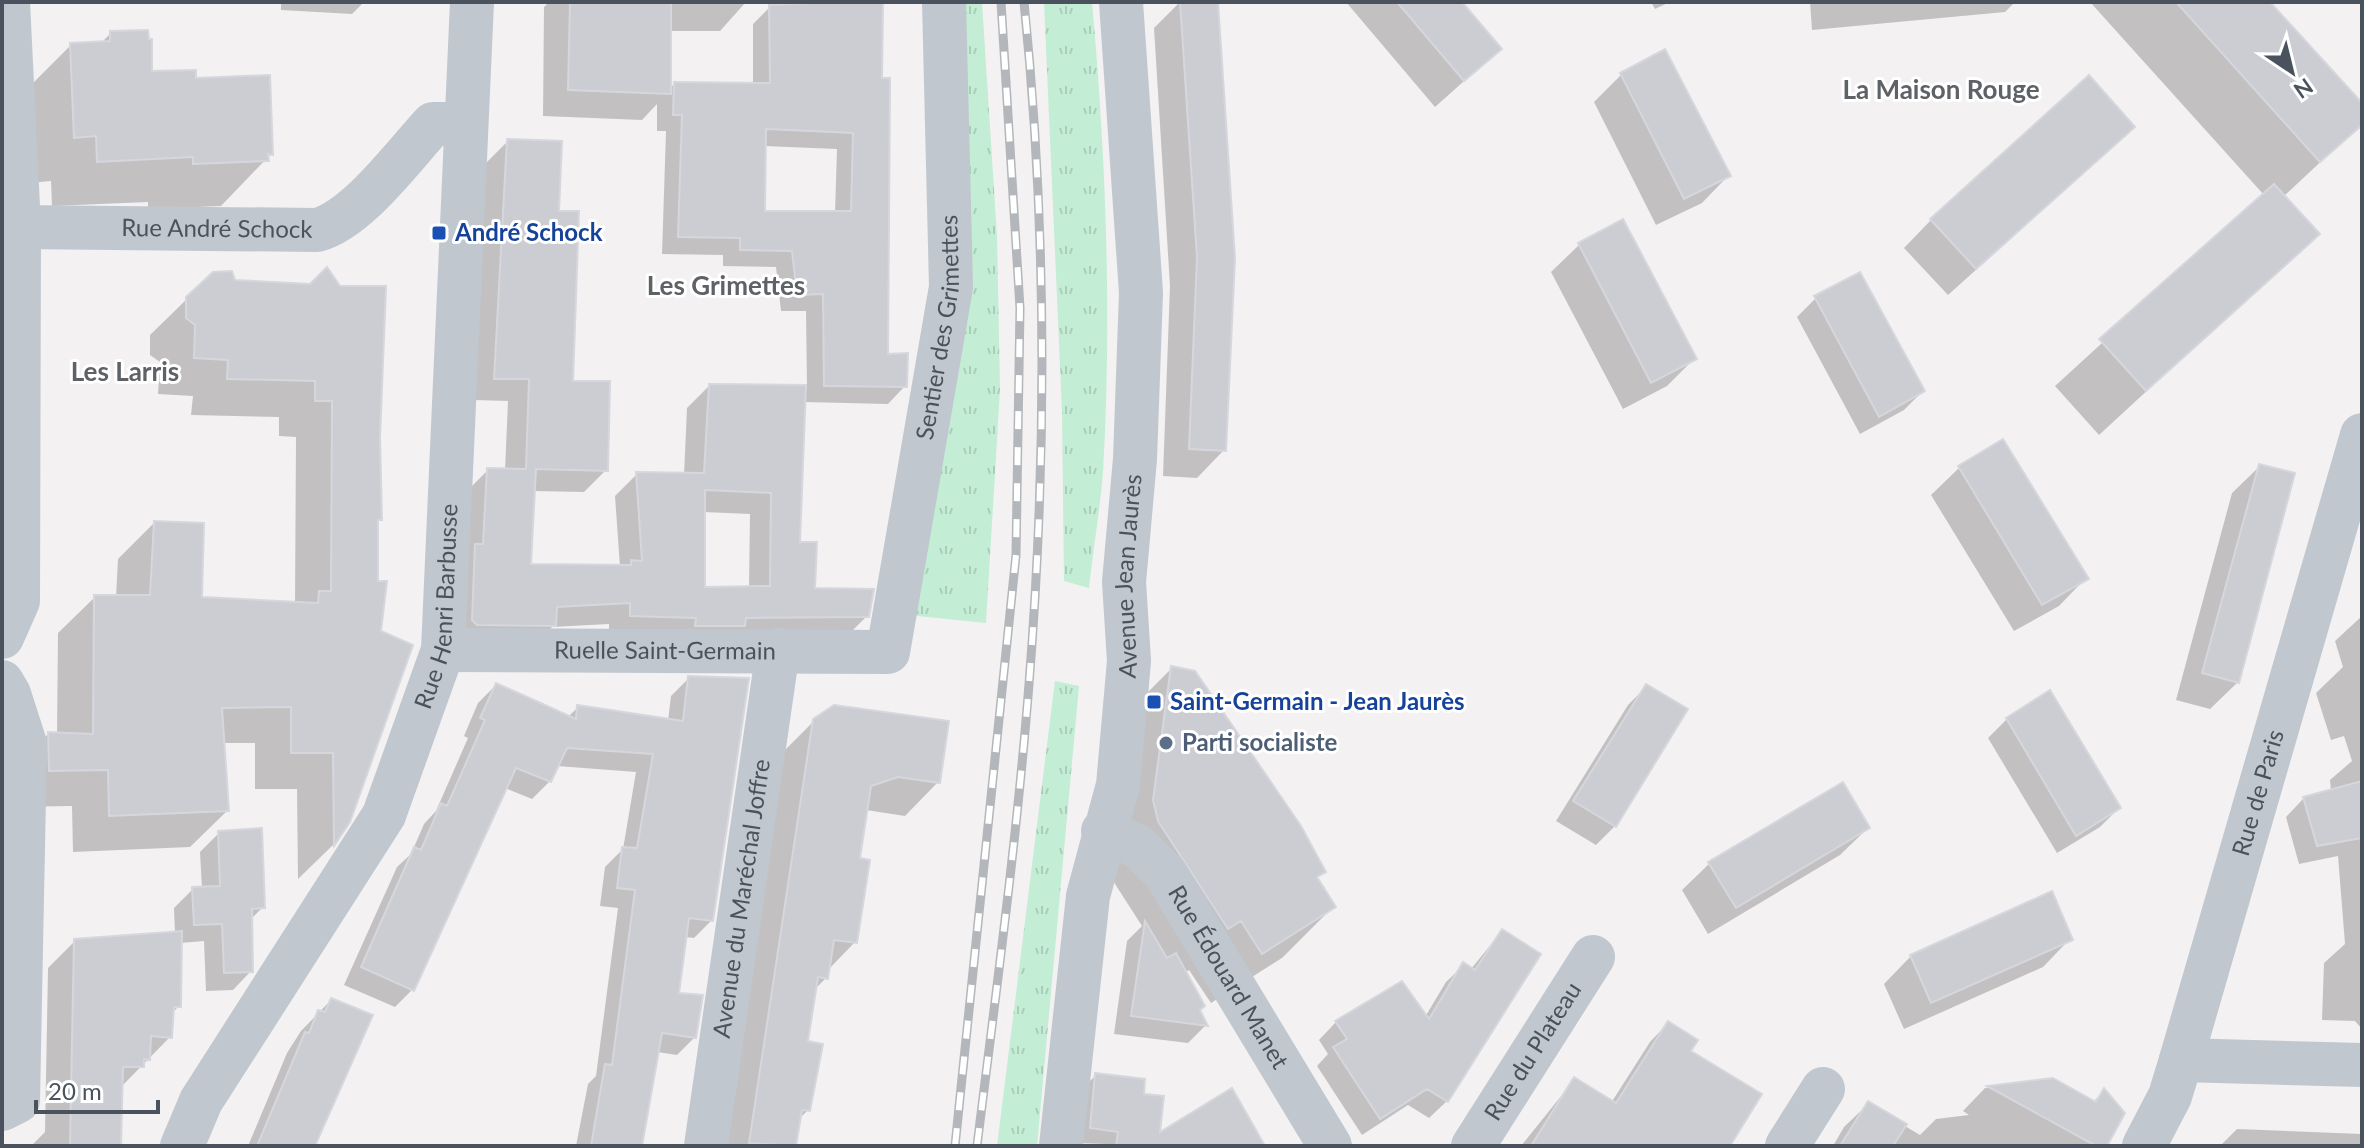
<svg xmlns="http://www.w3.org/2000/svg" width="2364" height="1148" font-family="Lato,sans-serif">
<defs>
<pattern id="grass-tufts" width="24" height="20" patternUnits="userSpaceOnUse" patternTransform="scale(2)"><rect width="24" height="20" fill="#c3edd4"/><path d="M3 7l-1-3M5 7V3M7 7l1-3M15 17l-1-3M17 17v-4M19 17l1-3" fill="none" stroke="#a9cdb8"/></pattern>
</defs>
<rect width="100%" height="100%" fill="#f3f1f1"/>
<path fill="url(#grass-tufts)" d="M957 2H982L997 237 1000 389 986 623 908 615Z
M1044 2H1092C1106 157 1112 317 1103 472 1100 511 1093 549 1089 588L1064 581 1062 411Z
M1055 681 1079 686 1037 1146H997Z"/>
<path fill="#0003" fill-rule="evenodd" d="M281 2H364L352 14 281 10Z
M549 2H746L720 31H669V90L674 84 753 85V24L770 7 882 2 886 356 905 386 888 404 804 402 798 544 813 589 867 616 845 638 609 637V624L552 627 533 647 455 646 466 492 488 470 505 471 508 401 473 400 486 163 508 141 557 213 571 383 606 470 584 492 533 491 529 566 620 567 615 496 637 474 684 475 687 408 709 386 807 387 806 311H781L776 267 723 266V255L662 254 666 131H657V104L642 120 543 116 544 7ZM764 146 837 149 835 213H763ZM703 512 750 514 749 588 702 589Z
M1180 2H1216L1224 450 1197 478 1163 476 1170 286 1154 28Z
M1346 2H1460L1500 49 1435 107Z
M1651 2H1670L1655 9Z
M1810 2H2015L2005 12 1812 30Z
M2090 2H2268L2362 106V123L2283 197 2317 234 2099 435 2055 386 2264 195Z
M111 33 150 74 194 80 271 154 221 206 148 209V202L52 206 51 181 29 183 25 91 71 45 101 43Z
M1621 75 1729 175 1702 203 1656 225 1594 102Z
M2105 154 1948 295 1904 248 1931 220Z
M1623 222 1695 358 1667 386 1623 409 1551 272 1579 245Z
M234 282 378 438 380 519 376 522 348 821 333 845 298 879 297 789H255V743H222L227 811 190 847 73 852 72 806 14 807 12 771 48 734 57 735 58 633 95 597H116L118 559 154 523 199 599 295 604 296 437 279 436V417L191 415 193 396 158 394 160 362 150 355V335L188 298Z
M1816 298 1923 391 1904 410 1860 434 1797 317Z
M2002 442 2086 578 2059 606 2014 631 1931 495 1959 468Z
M2260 466 2238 682 2210 709 2176 700 2232 493Z
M2362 616V1027L2361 1028 2355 1021 2322 1020 2324 963 2345 944 2338 856 2299 864 2286 817 2304 798 2331 791 2330 780 2352 761 2344 736 2331 740 2316 693 2343 667 2335 641Z
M1172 668 1323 872 1316 879 1333 907 1282 958 1211 1003 1189 970 1184 974 1206 1025 1188 1043 1114 1034 1127 941 1142 926 1108 873 1121 719Z
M689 678 712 920 694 938 685 937 677 994 695 1037 677 1055 657 1052 641 1143 645 1146H576L588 1084 596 1076 618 908 600 906 605 867 623 849 636 772 557 766 550 781 532 799 505 788 413 989 395 1007 344 985 397 867 411 854 424 824 436 811 468 738 464 736 478 703 496 685 568 717 578 707 668 721 671 696Z
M1646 687 1615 826 1596 845 1556 821 1628 705Z
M2007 719 2119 808 2100 827 2057 853 1988 738Z
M815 720 938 782 905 816 866 810 858 859 855 942 828 970 826 978 814 990 805 1043 808 1110 798 1120 794 1146H721L781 754Z
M1868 828 1840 855 1708 934 1682 890 1710 863Z
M219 833 263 907 250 920 251 971 233 990 206 991 204 941 180 943 179 1006 171 1014 170 1037 121 1087 119 1146H31L45 1132 48 968 75 941 175 934 174 908 193 889H202L200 852Z
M1502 931 1447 1101 1429 1118 1408 1105 1362 1135 1317 1066 1328 1054 1319 1040 1336 1022 1425 1017 1446 982 1464 965 1471 969Z
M2070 939 2043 967 1904 1029 1884 984 1911 956Z
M331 1000 314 1146H248L287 1053 301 1031Z
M1668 1023 1688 1052 1727 1146H1521L1574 1080 1611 1103 1650 1042Z
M1096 1075 1141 1095 1157 1136 1167 1146 1075 1143 1081 1090Z
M2052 1080 2093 1102 2104 1091 2105 1146H1833L1844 1127 1868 1104 1920 1135 1936 1119 1969 1115 1963 1111 1985 1088Z
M2237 1129 2362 1134V1146H2220Z"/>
<path fill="#cbcdd3" stroke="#d5d7dc" stroke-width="2" fill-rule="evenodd" d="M570 2H671V94L568 90Z
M837 2H883L882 78H890L888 354 908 353 907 387 824 386 823 294 797 295 792 251 740 250V238L678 237 682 115H673L674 82 770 83 769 5ZM766 129 853 133 851 211H765Z
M1180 2H1218L1235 258 1226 451 1189 449 1197 257Z
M1397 2H1462L1502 49 1464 81Z
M2176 2H2270L2362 103V125L2320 162Z
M148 30 149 39H152V71L196 70V78L270 75 273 155 268 154 269 161 193 164V157L97 162 96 136 74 138 70 43 110 41V31Z
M1665 49 1731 176 1684 199 1620 73Z
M2089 75 2135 127 1976 269 1930 219Z
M507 139 562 141 559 211H579L573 381H610L608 471 536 469 531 564 631 565V560L642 561 636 472 704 473 709 384 806 385 800 542H817L815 588 874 589 869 617 746 618 745 626H695L696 618 630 616V603L557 607 556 626 477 625 472 620 475 544H483L487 468 526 469 529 379H494ZM705 490 771 493 770 586 705 587Z
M2274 184 2320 234 2146 391 2099 339Z
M1623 219 1697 359 1651 383 1578 243Z
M327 267 340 286H386L380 438 382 520H378V581H387L381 631 413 645 350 822 334 846 333 753H291V707L222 708 229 811 109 816 108 770 49 771 48 732 93 734 94 595H150L154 521 204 523 202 597 318 603 319 591H331L332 401H315V381L227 379 228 360 194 358 195 325 186 318V297L213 272 232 271 235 280 310 284Z
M1860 272 1925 391 1879 417 1814 296Z
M2003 439 2089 579 2042 605 1958 466Z
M2259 464 2295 473 2239 683 2202 673Z
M1171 666 1195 671 1301 826 1326 872 1317 877 1336 907 1262 954 1241 921 1228 929 1158 821 1153 800Z
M688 676 749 678 713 921 689 918 679 993 703 995 696 1038 662 1033 642 1146H591L605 1064 612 1065 635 890 617 888 622 847 637 848 653 754 567 748 551 782 516 768 414 991 361 967 414 847 421 850 441 803 447 806 485 720 480 718 496 683 576 719 577 705 683 721Z
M1646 684 1688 709 1616 827 1573 801Z
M2050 690 2121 808 2076 836 2006 718Z
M834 705 949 721 940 783 898 777 871 786 860 858 870 860 857 943 834 940 828 979 818 977 808 1041 823 1044 810 1111 802 1110 796 1146 749 1143 813 719Z
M2362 781V838L2317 846 2303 797Z
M1843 782 1870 828 1736 908 1708 862Z
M262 828 265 908 252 909 253 972 224 973 222 924 194 925 192 887 220 886 218 831Z
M2052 891 2073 940 1931 1003 1910 955Z
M1145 921 1167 958 1176 953 1205 1006 1200 1010 1208 1026 1131 1016Z
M1502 929 1541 954 1448 1102 1427 1089 1380 1119 1333 1047 1347 1039 1335 1021 1402 981 1429 1019 1463 962 1475 970Z
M182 931 181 1007H174L172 1038 151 1036 150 1060 144 1059V1067H123L121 1146H70L74 939Z
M331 998 373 1015 315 1146H257L305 1032 309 1033 318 1010 325 1012Z
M1668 1021 1698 1040 1691 1051 1762 1094 1730 1146H1531L1574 1077 1616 1103Z
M1095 1073 1145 1079 1144 1094 1164 1096 1160 1132 1232 1088 1265 1146H1116L1118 1132 1090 1128Z
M2053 1078 2096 1102 2104 1088 2125 1113 2107 1146H2096L1987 1086Z
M1868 1101 1907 1124 1893 1146H1840Z"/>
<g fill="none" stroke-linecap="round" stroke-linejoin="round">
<g stroke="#c0c7ce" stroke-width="44">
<path id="s1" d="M19 227 317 230C358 219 404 155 433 124H466"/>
<path d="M2 637 18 601 19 227 8 2"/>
<path id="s2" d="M443 650 888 652 951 287 944 2"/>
<path d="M2 682 9 694 25 744 18 1101 2 1109"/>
<path id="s3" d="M1103 831 1137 846 1165 873 1330 1146"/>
<path d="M2181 1060 2362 1065"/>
<path id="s4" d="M182 1146 201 1101 384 815 443 650 472 2"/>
<path id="s5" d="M706 1146 778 650"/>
<path id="s6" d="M1061 1146 1088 896 1118 785 1129 661 1124 582 1135 459 1141 293 1121 2"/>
<path id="s7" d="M1473 1146 1593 957"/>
<path d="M1787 1146 1823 1089"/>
<path id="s8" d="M2144 1146 2170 1096 2181 1060 2362 435"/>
</g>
<g stroke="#b3b6ba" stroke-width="9">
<path id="rail" d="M955 1146 1016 555 1020 308 1001 2
M977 1146C996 992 1017 838 1029 684 1047 457 1047 228 1024 2"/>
</g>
<use href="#rail" stroke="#fff" stroke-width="6" stroke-dasharray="18" stroke-linecap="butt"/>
</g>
<g fill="#1a4fb4" stroke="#fff" stroke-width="3">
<rect x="431" y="225" width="16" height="16" rx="4"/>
<rect x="1146" y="694" width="16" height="16" rx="4"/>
</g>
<circle fill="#5c6f8a" stroke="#fff" stroke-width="3" cx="1166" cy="743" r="8"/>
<g text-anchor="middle" stroke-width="6" stroke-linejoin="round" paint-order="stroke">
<g font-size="24" fill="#4a535d" stroke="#fff">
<text dy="8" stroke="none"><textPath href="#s1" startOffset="198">Rue André Schock</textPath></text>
<text dy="8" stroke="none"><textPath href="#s2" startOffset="774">Sentier des Grimettes</textPath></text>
<text dy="8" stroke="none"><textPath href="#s6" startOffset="576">Avenue Jean Jaurès</textPath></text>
<text dy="8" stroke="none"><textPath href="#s4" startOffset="606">Rue Henri Barbusse</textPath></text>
<text dy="8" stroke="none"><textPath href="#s2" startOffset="222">Ruelle Saint-Germain</textPath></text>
<text dy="8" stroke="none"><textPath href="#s8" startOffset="372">Rue de Paris</textPath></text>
<text dy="8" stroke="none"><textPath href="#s5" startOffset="250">Avenue du Maréchal Joffre</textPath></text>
<text dy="8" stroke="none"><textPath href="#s3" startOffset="198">Rue Édouard Manet</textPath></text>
<text dy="8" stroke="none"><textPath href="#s7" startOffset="112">Rue du Plateau</textPath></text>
</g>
<g font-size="24" font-weight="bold" fill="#164399" stroke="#fff" text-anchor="start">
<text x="455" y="241">André Schock</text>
<text x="1170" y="710">Saint-Germain - Jean Jaurès</text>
</g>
<g font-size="24" font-weight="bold" fill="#4e5e75" stroke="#fff" text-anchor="start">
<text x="1182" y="751">Parti socialiste</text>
</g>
<g font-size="26" font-weight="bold" fill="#5e6165" stroke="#fff">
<text x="1941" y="99">La Maison Rouge</text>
<text x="726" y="295">Les Grimettes</text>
<text x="125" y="381">Les Larris</text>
</g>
</g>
<rect width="2364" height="1148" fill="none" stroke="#4a535d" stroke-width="8"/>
<g transform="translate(2292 72) rotate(145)" stroke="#ffffff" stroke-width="6" paint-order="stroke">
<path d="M0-6L14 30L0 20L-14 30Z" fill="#4a535d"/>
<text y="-12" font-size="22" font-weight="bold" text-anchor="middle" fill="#4a535d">N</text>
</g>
<path d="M36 1100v12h122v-12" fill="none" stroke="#4a535d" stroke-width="4"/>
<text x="48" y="1100" font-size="24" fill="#4a535d" stroke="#ffffff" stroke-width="6" paint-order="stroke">20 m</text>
</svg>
